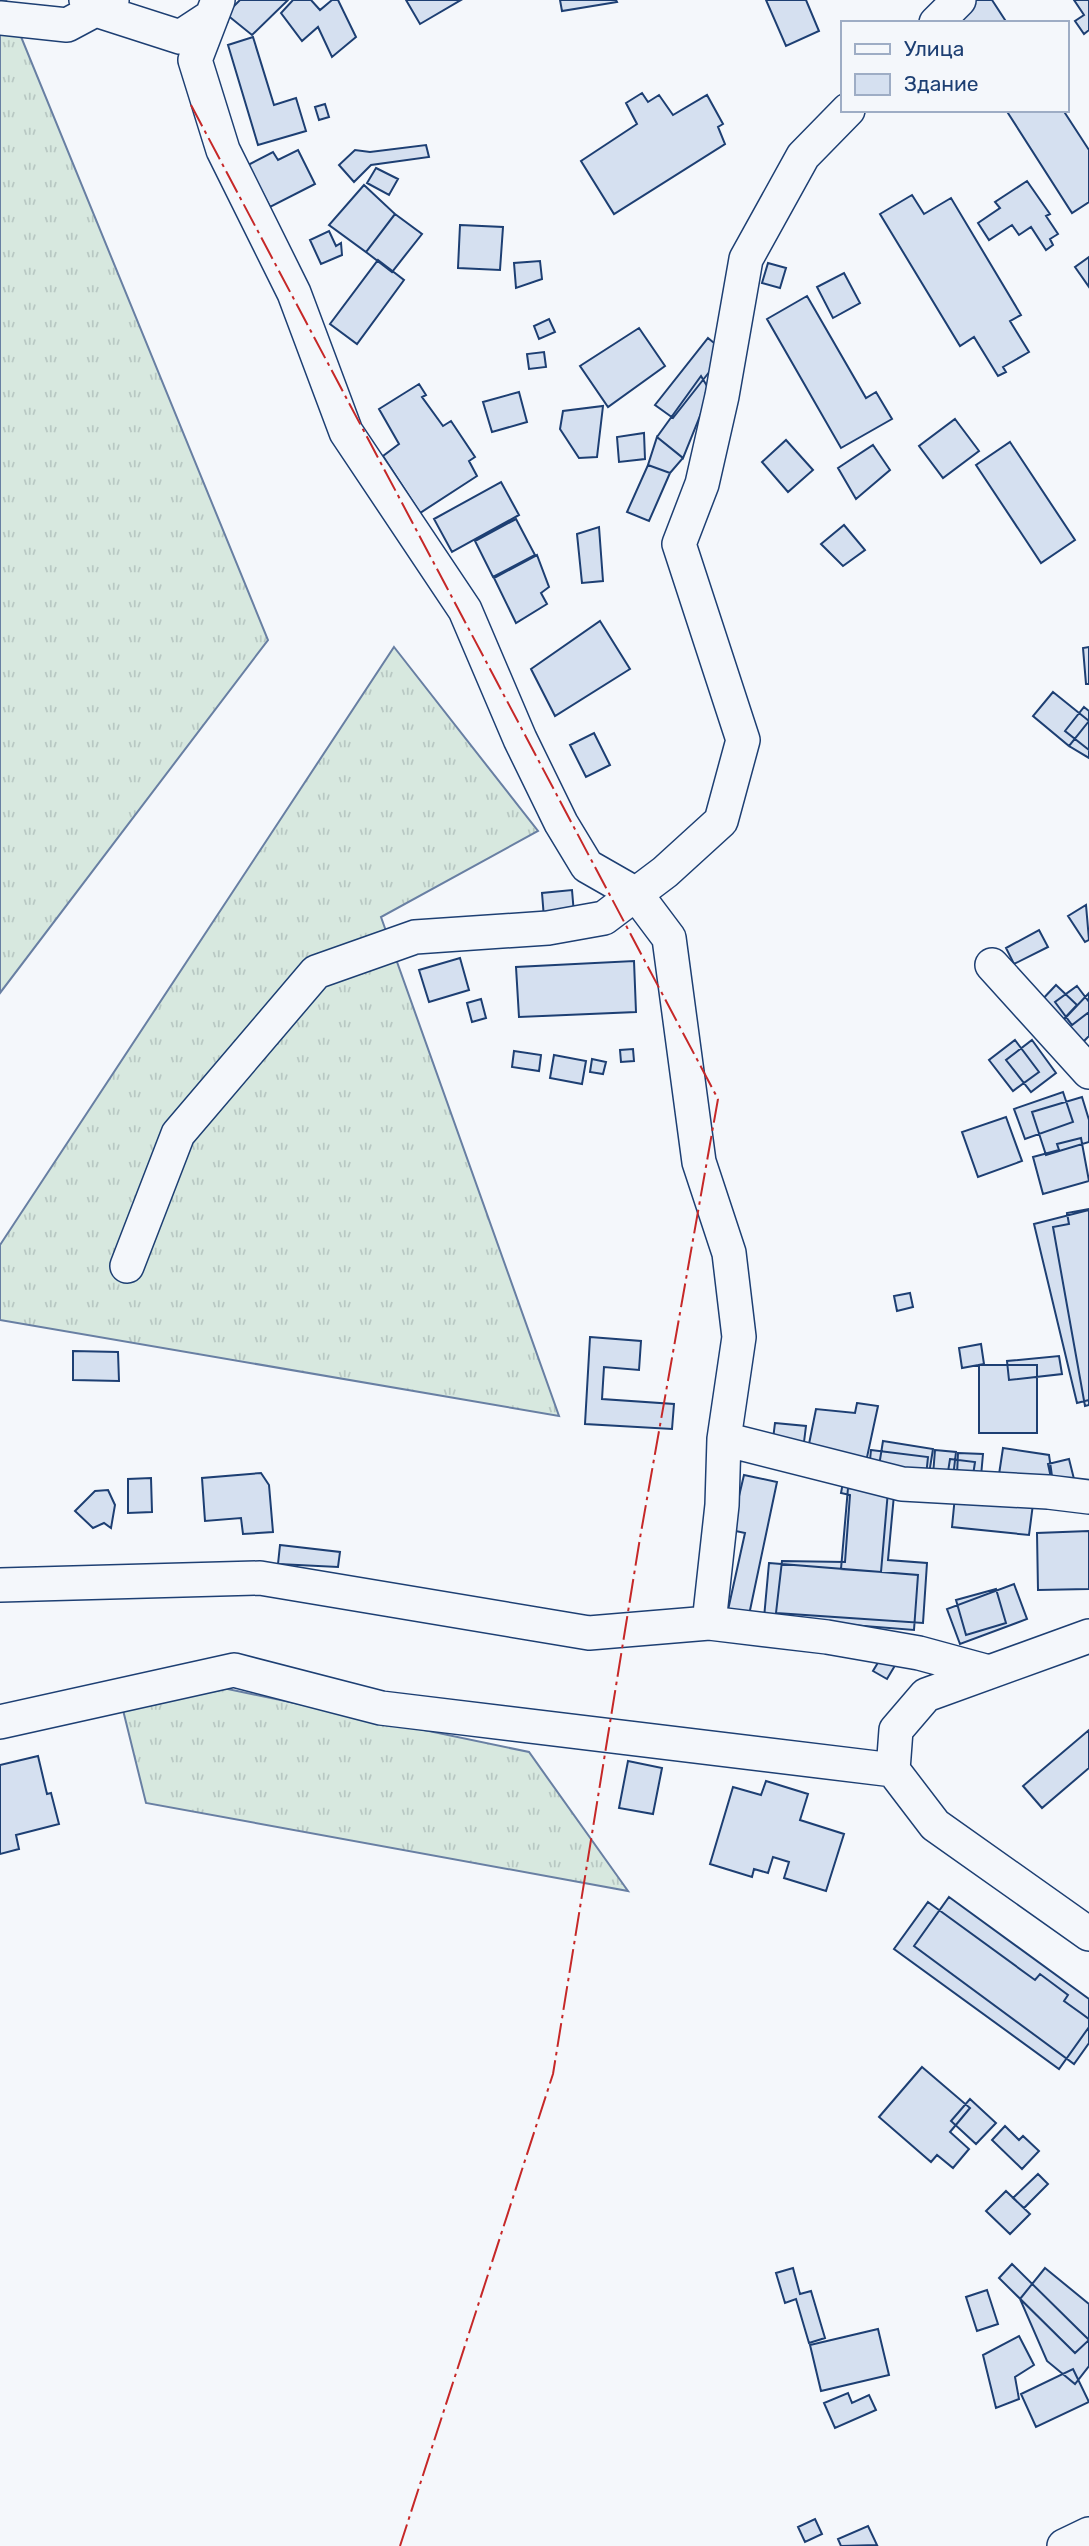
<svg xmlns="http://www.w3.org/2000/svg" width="1089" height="2546" font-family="Rubik,sans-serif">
<defs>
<pattern id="grass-tufts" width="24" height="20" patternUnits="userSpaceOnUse" patternTransform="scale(1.75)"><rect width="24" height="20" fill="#d7e8df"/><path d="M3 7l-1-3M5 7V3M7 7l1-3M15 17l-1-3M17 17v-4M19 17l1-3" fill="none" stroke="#b8c8c3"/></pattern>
</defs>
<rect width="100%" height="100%" fill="#f4f7fb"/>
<path fill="url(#grass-tufts)" stroke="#687fa3" stroke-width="2" d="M0 0H6L268 640 0 993Z
M394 647 538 831 381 917 559 1416 0 1320V1245Z
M223 1688 529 1752 628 1891 146 1803 123 1710Z"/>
<path fill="#d5e0f0" stroke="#1d3f73" stroke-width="2" d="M240 0H288L252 35 226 14Z
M293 0H311L320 10 332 0H338L356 37 332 57 318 27 302 41 281 13Z
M406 0H461L420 24Z
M560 0H616L617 2 562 11Z
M766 0H806L819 31 786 46Z
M965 0H992L1007 23H941Z
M1074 0H1089V30L1084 34 1075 21 1084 15Z
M253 37 274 105 296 98 306 131 258 145 228 45Z
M642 93 648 102 659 95 673 115 707 95 723 124 718 127 725 144 614 214 581 161 637 124 626 103Z
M325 104 329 117 319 120 315 107Z
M1006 110H1063L1089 150V202L1072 213Z
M426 145 429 157 371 165 354 182 339 165 355 150 370 152Z
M298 150 315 184 270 207 248 165 273 152 278 160Z
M376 168 398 179 389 195 367 183Z
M1027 181 1050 214 1046 216 1058 234 1050 239 1053 245 1046 250 1031 227 1019 235 1012 225 989 240 978 223 1000 208 995 202Z
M364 185 395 214 366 252 329 225Z
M912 195 924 214 951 198 1021 315 1010 321 1029 352 1003 367 1006 372 998 376 974 337 960 346 880 214Z
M395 214 422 234 392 272 366 252Z
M460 225 503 227 500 270 458 268Z
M329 231 336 246 341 243 342 255 321 264 310 240Z
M1089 257V287L1075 267Z
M378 260 404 280 357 344 330 324Z
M540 261 542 279 516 288 514 263Z
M768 263 786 268 780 288 762 283Z
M844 273 860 303 833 318 817 287Z
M807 296 866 398 876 392 892 419 841 448 767 319Z
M549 319 555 332 539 339 534 326Z
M639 328 665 366 608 407 580 366Z
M708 338 725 352 673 418 655 405Z
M544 352 546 367 529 369 527 354Z
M701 376 710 391 683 458 657 437Z
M419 384 426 395 422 397 443 426 451 421 475 457 469 461 477 476 420 513 383 456 399 444 379 409Z
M519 392 527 422 492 432 483 402Z
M603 406 597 457 579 458 560 429 563 411Z
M955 419 979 451 943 478 919 446Z
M644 433 645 459 619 462 617 437Z
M657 437 683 458 670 473 648 465Z
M786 440 813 470 788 492 762 462Z
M1010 442 1075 540 1041 563 976 465Z
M873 445 890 470 856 499 838 468Z
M648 465 670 473 649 521 627 512Z
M501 482 519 515 452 552 434 519Z
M516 519 535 555 493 577 475 541Z
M844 525 865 550 843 566 821 544Z
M599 527 603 581 582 583 577 534Z
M537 555 549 587 541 593 547 604 516 623 494 578Z
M600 621 630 669 555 716 531 669Z
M1089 647V684H1086L1083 648Z
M1053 692 1089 721 1069 746 1033 716Z
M1084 707 1089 711V750L1065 731Z
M1089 721V758L1069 746Z
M594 733 610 765 586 777 570 745Z
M572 890 574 914 544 918 542 893Z
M1086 905 1089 940 1085 942 1068 916Z
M1039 930 1048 947 1014 964 1006 948Z
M460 958 469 990 429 1002 419 970Z
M634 961 636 1012 519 1017 516 967Z
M1056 985 1077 1005 1059 1024 1038 1004Z
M1077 986 1089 1002V1012L1072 1025 1055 1002Z
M1089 993V1036L1074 1051 1054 1030Z
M481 999 486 1018 472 1022 467 1003Z
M1015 1040 1039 1072 1013 1091 989 1060Z
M1032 1040 1056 1073 1031 1092 1006 1060Z
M633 1049 634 1061 621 1062 620 1050Z
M514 1051 541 1055 539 1071 512 1067Z
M554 1055 586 1061 582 1084 550 1078Z
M592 1059 606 1062 603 1074 590 1072Z
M1063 1092 1073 1122 1025 1139 1014 1109Z
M1082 1097 1089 1120V1142L1046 1155 1032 1112Z
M1006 1117 1022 1161 978 1177 962 1132Z
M1081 1138 1089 1181 1043 1194 1033 1157 1059 1150 1057 1144Z
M1089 1209V1405L1085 1406 1053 1227 1069 1224 1067 1213Z
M1089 1210V1400L1077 1403 1034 1224Z
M910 1293 913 1307 897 1311 894 1296Z
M590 1337 641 1341 639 1370 604 1367 602 1399 674 1404 672 1429 585 1424Z
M981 1344 984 1364 962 1368 959 1348Z
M73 1351 118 1352 119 1381 73 1380Z
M1059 1356 1062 1374 1009 1380 1007 1361Z
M979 1365H1037V1433H979Z
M857 1403 878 1406 866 1462 807 1454 816 1409 855 1413Z
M775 1423 806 1426 803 1450 772 1447Z
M883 1441 933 1449 929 1474 879 1466Z
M1003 1448 1049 1455 1054 1490 998 1481Z
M871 1450 928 1457 926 1476 869 1470Z
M935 1450 956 1452 953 1477 933 1475Z
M958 1453 983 1454 981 1476 957 1475Z
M950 1459 975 1462 972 1482 947 1478Z
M1069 1459 1076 1487 1054 1492 1048 1464Z
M261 1473 269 1485 273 1532 243 1534 241 1518 205 1521 202 1478Z
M744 1475 777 1482 749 1615 728 1610 745 1533 731 1530Z
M844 1477 895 1484 888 1560 927 1563 923 1623 776 1613 782 1561 845 1562 850 1495 841 1493Z
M151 1478 152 1512 128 1513V1479Z
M848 1488 888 1491 881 1572 841 1569Z
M108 1490 115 1505 111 1528 104 1523 93 1528 75 1511 95 1491Z
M955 1496 1033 1504 1029 1535 952 1527Z
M1089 1531V1589L1038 1590 1037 1533Z
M280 1545 340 1552 338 1567 278 1564Z
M769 1563 918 1575 914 1630 764 1618Z
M1014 1584 1027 1619 960 1644 947 1609Z
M996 1589 1006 1623 966 1635 956 1600Z
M886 1649 900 1657 887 1679 873 1671Z
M1089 1730V1768L1042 1808 1023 1786Z
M38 1756 47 1794 51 1793 59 1824 16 1835 19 1849 0 1854V1765Z
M628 1761 662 1768 653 1814 619 1808Z
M766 1781 808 1794 800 1820 844 1834 826 1891 784 1878 789 1862 773 1857 768 1873 754 1869 752 1877 710 1864 733 1787 761 1795Z
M949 1897 1089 1999V2043L1074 2064 914 1946Z
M928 1902 1035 1980 1040 1974 1068 1995 1064 2001 1089 2019V2027L1059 2069 894 1949Z
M922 2067 970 2108 950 2132 969 2149 953 2168 937 2155 931 2162 879 2117Z
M970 2099 996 2123 976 2144 951 2121Z
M1005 2126 1019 2140 1023 2136 1039 2151 1022 2169 992 2140Z
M1038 2174 1048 2184 1024 2208 1013 2198Z
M1006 2191 1030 2214 1010 2234 986 2211Z
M1012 2264 1089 2340 1075 2353 999 2278Z
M793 2268 800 2294 811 2291 825 2338 809 2343 796 2299 785 2303 776 2273Z
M1045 2268 1089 2304V2366L1075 2384 1047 2361 1020 2299Z
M987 2290 998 2324 977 2331 966 2297Z
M878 2329 889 2375 821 2391 810 2345Z
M1019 2336 1034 2365 1015 2377 1019 2399 996 2408 983 2355Z
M1073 2369 1089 2402 1036 2427 1021 2394Z
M848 2393 852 2403 869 2395 876 2410 835 2428 824 2403Z
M815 2519 822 2534 805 2542 798 2527Z
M868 2526 877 2545 841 2546 838 2539Z"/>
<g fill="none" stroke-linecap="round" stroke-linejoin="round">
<g stroke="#1d3f73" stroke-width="36">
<path id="minor" d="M86 0 93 9 180 37 212 16
M218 0 195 60 223 150 294 293 346 432 465 610 520 739 561 823 587 866 636 894 669 938 699 1162 729 1253 739 1337 724 1439 722 1505 709 1623
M0 18 67 25 112 1
M936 23 959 0
M992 965 1089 1072
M127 1266 178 1134 316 972 415 937 548 928 604 918 665 872 721 821 743 740 679 544 702 484 722 396 746 259 803 156 848 110
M724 1439 902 1484 1048 1492 1089 1497
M0 1585 260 1578 589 1633 709 1623 827 1637 919 1653 989 1672
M1089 1636 926 1695 896 1730 893 1770 935 1825 1089 1934
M0 1722 234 1670 381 1708 893 1770
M1064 2546 1089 2534"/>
</g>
<use href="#minor" stroke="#f4f7fb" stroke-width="33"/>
<path stroke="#c62828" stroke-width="2" stroke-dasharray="24 5 3.5 5" stroke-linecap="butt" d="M191 105 718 1099 640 1538 553 2074 400 2546"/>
</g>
<rect x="841" y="21" width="228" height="91" fill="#f4f7fb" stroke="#9eadc5" stroke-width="2"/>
<rect x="855" y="44" width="35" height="10" fill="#f4f7fb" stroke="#9eadc5" stroke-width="2"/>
<text x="904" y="56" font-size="21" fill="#1d3f73">Улица</text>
<rect x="855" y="74" width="35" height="21" fill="#d5e0f0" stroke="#9eadc5" stroke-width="2"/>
<text x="904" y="91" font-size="21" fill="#1d3f73">Здание</text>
</svg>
